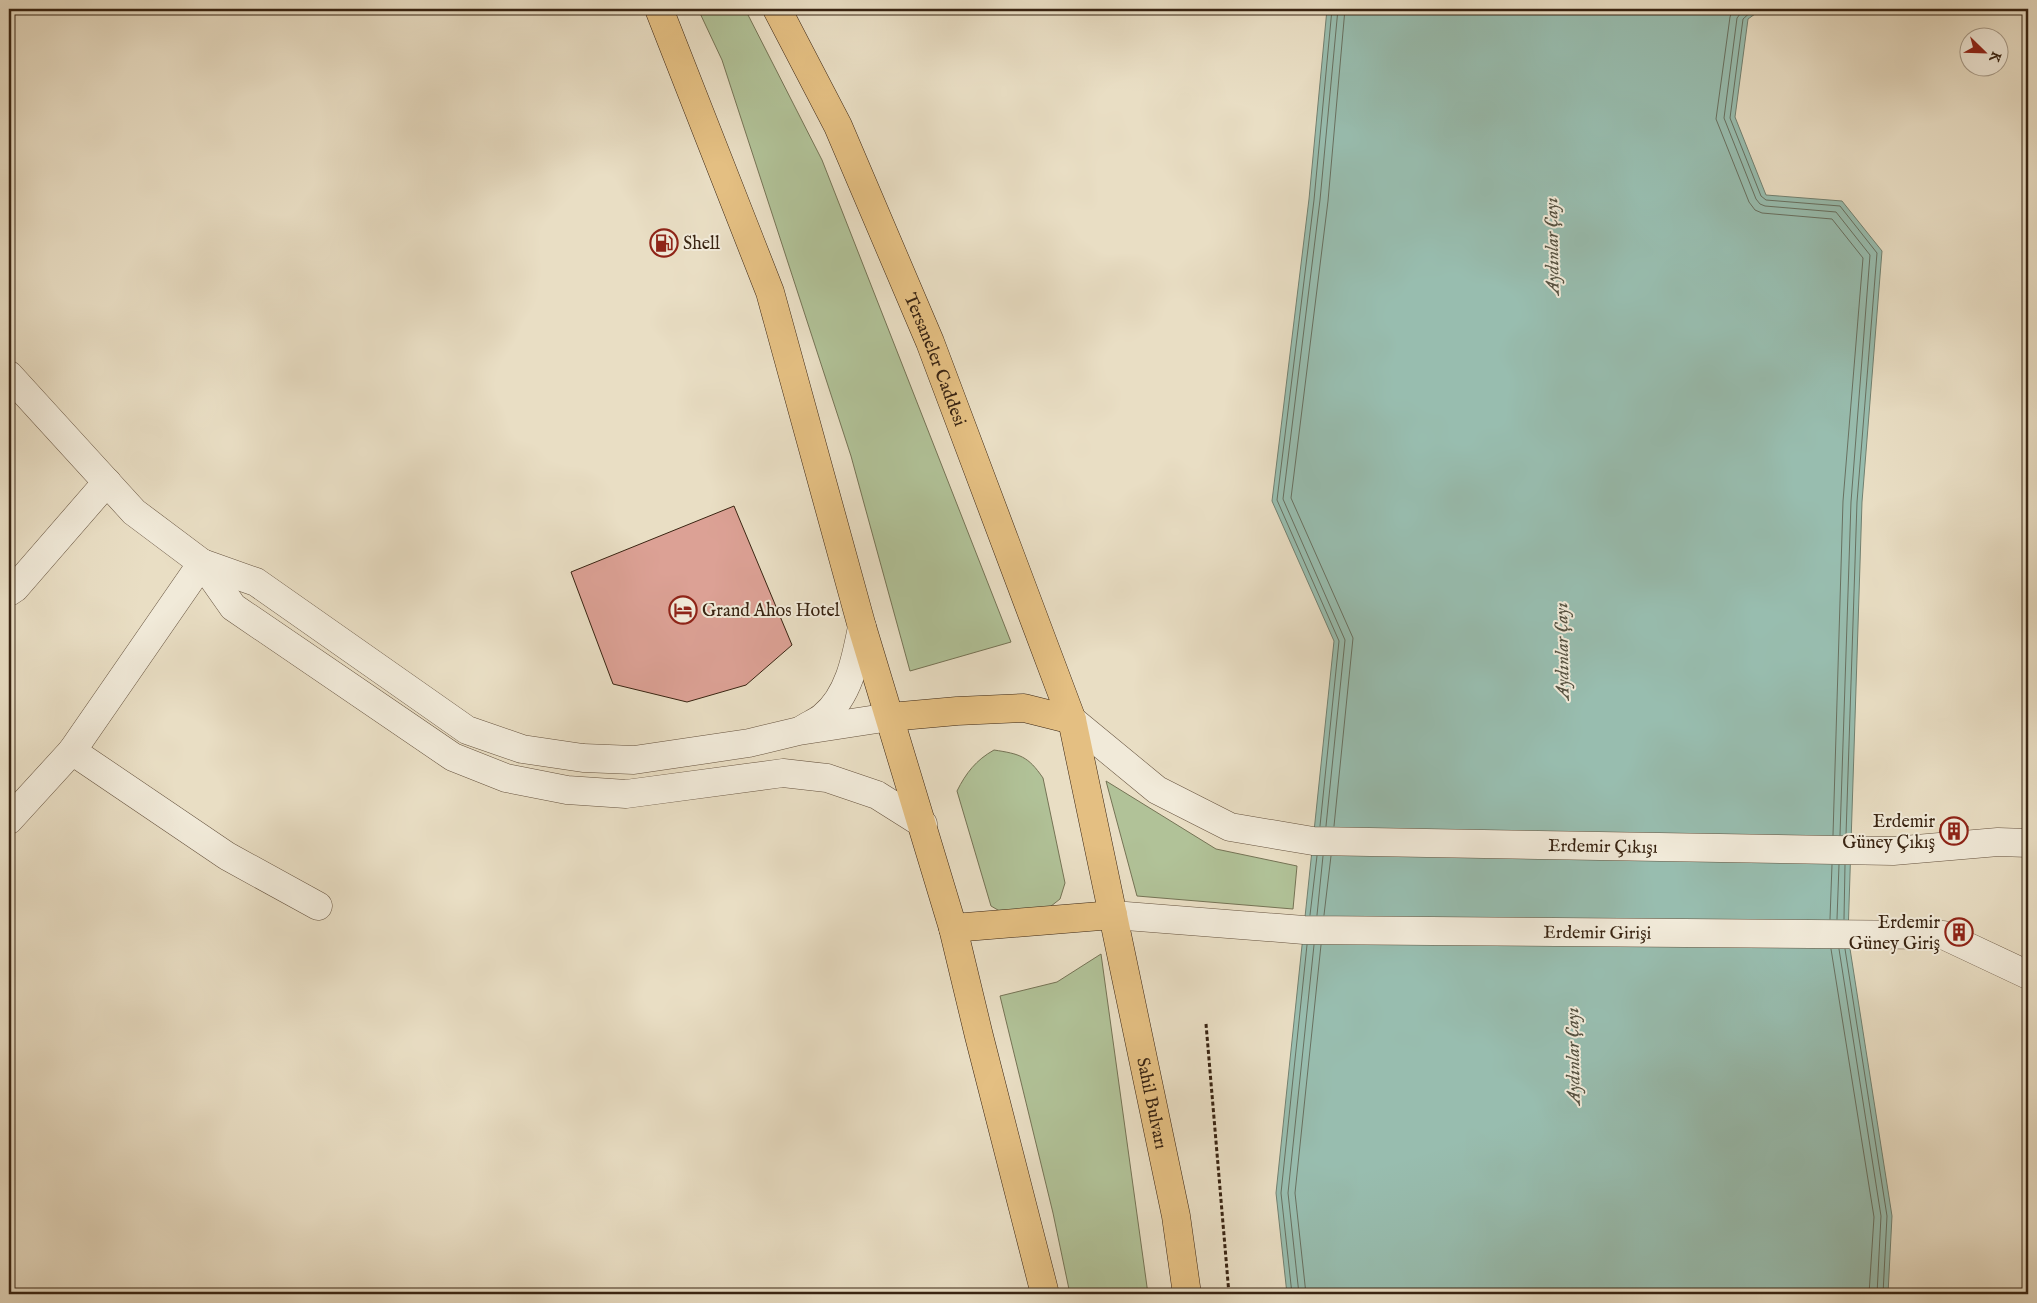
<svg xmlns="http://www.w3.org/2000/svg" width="2037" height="1303" font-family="'IM FELL English',serif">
<rect width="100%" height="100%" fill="#e9dec4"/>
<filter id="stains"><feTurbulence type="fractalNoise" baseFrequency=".004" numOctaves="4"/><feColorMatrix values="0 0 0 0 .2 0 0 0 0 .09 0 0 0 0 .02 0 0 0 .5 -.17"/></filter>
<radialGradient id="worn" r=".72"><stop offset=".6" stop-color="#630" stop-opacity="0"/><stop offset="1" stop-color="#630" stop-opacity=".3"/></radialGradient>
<path fill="#b1c298" stroke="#757355" d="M698 9H745L822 160 1011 642 910 671 851 456 722 60Z
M994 750C1020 754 1028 756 1043 778L1065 883 1060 899 1041 914 1010 917 991 906 957 791C966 773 976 760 994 750Z
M1106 781 1216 849 1297 866 1293 909 1137 896Z
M1101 954 1148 1294H1070L1053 1213 1000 996 1057 982Z"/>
<path fill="#98bdaf" stroke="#728070" d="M1327 9H1762L1748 19 1735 117 1766 195 1842 201 1882 251 1862 502 1848 936 1892 1216 1888 1294H1287L1276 1193 1334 641 1272 501 1309 199Z"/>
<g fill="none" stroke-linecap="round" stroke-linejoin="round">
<path stroke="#687060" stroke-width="1" d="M1733 9 1730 17 1716 119 1749 202 1755 210 1762 213 1832 219 1863 258 1843 501 1833 835
M1744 9 1737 18 1724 118 1756 199 1760 204 1765 206 1836 212 1870 255 1851 502 1840 835
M1754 9 1743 19 1730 118 1761 196 1766 200 1840 206 1877 253 1857 502 1846 835
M1320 826 1339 641 1277 500 1314 200 1332 9
M1326 826 1345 640 1283 499 1320 200 1338 9
M1334 826 1353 638 1291 498 1328 201 1345 9
M1310 915 1317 856
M1317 915 1323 856
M1324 915 1331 856
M1830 919 1832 865
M1837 919 1839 865
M1844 919 1845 865
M1831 949 1874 1217 1869 1294
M1839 949 1881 1216 1877 1294
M1845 949 1887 1216 1883 1294
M1292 1294 1281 1193 1307 945
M1299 1294 1288 1193 1314 945
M1306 1294 1295 1193 1321 945"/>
</g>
<path fill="#dca195" stroke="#392412" d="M734 506 792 645 746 685 687 702 613 684 571 572Z
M1941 824 1968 826 1967 838 1939 836Z"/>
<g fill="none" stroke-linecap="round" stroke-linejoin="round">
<g stroke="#65523e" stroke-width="29">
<g id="minor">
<path d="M9 375 134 512 202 563 233 607 453 757 506 778 567 790 626 794 783 773 827 778 877 795 923 824"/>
<path d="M202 563 256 582 467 730 522 749 583 758 634 760 749 743 799 731 890 717"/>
<path d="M202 563 72 751 227 856 318 906"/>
<path d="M9 592 15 588 107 482"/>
<path id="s1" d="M1072 720 1157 790 1230 827 1313 841 1893 851 1998 842 2028 843"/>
<path d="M803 729C809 725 817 722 823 717 849 696 856 658 862 627"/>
<path d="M9 820 72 751"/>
<path id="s2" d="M1113 915 1304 930 1943 935 2028 975"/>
</g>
</g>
<g stroke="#392412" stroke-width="29">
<g id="highway">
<path d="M659 9 770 292 862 627 953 928 979 1036 1045 1294"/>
<path id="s3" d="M777 9 838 126 930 342 1072 720 1176 1216 1187 1294"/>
<path d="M890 717 957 711 1024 708 1072 720"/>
<path d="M953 928 1113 915"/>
</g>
</g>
<path stroke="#392412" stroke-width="3" stroke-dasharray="4 2.5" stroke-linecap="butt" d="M1206 1024 1229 1294"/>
<use href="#minor" stroke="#f1ead9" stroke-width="28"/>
<use href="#highway" stroke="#e4bf82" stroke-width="28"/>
</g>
<defs>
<g id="fuel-ring" transform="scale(1.4375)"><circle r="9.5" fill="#f1ead9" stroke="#8f2418" stroke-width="1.5"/><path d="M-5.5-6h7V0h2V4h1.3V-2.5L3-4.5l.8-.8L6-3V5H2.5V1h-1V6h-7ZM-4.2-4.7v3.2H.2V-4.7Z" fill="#8f2418"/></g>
<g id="hotel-ring" transform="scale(1.4375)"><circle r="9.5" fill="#f1ead9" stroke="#8f2418" stroke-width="1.5"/><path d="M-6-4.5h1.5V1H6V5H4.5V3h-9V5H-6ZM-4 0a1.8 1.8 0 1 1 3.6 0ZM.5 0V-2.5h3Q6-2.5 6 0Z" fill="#8f2418"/></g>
<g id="building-ring" transform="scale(1.4375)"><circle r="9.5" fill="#f1ead9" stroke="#8f2418" stroke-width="1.5"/><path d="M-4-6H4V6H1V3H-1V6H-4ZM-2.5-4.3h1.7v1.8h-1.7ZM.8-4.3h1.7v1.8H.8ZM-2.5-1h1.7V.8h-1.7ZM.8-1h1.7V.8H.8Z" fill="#8f2418"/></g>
</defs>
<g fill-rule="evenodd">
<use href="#fuel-ring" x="664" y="243"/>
<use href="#hotel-ring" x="683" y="610"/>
<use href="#building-ring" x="1954" y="831"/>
<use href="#building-ring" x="1959" y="932"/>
</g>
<g text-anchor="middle" stroke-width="4" stroke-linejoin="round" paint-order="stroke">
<g font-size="18" fill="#392412" stroke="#f1ead9" text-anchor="start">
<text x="683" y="249">Shell</text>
<text x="702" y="616">Grand Ahos Hotel</text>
<text x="1935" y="827" text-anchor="end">Erdemir<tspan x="1935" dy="21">Güney Çıkış</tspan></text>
<text x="1940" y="928" text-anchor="end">Erdemir<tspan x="1940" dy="21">Güney Giriş</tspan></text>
</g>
<g font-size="18" fill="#392412" stroke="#f1ead9">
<text dy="6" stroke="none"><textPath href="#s3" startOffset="385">Tersaneler Caddesi</textPath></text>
<text dy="6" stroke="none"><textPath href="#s1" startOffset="566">Erdemir Çıkışı</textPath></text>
<text dy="6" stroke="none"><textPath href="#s2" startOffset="485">Erdemir Girişi</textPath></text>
<text dy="6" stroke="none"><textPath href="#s3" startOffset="1162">Sahil Bulvarı</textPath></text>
</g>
<g font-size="19" font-style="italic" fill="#565241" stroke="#f1ead9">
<text transform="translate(1551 246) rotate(-91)" y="7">Aydınlar Çayı</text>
<text transform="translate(1561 651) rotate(-91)" y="7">Aydınlar Çayı</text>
<text transform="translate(1572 1056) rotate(-91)" y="7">Aydınlar Çayı</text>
</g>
</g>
<rect width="2037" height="1303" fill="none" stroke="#e9dec4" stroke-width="30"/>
<rect x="10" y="10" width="2017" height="1283" fill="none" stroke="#392412" stroke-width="2.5"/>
<rect x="15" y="15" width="2007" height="1273" fill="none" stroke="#392412"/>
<g transform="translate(1984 52) rotate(113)"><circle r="24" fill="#f1ead9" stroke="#a79b89"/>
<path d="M0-4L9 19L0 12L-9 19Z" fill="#8f2418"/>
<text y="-8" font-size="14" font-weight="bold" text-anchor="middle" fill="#392412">K</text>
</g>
<rect width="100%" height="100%" filter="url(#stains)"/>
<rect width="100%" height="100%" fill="url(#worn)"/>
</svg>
